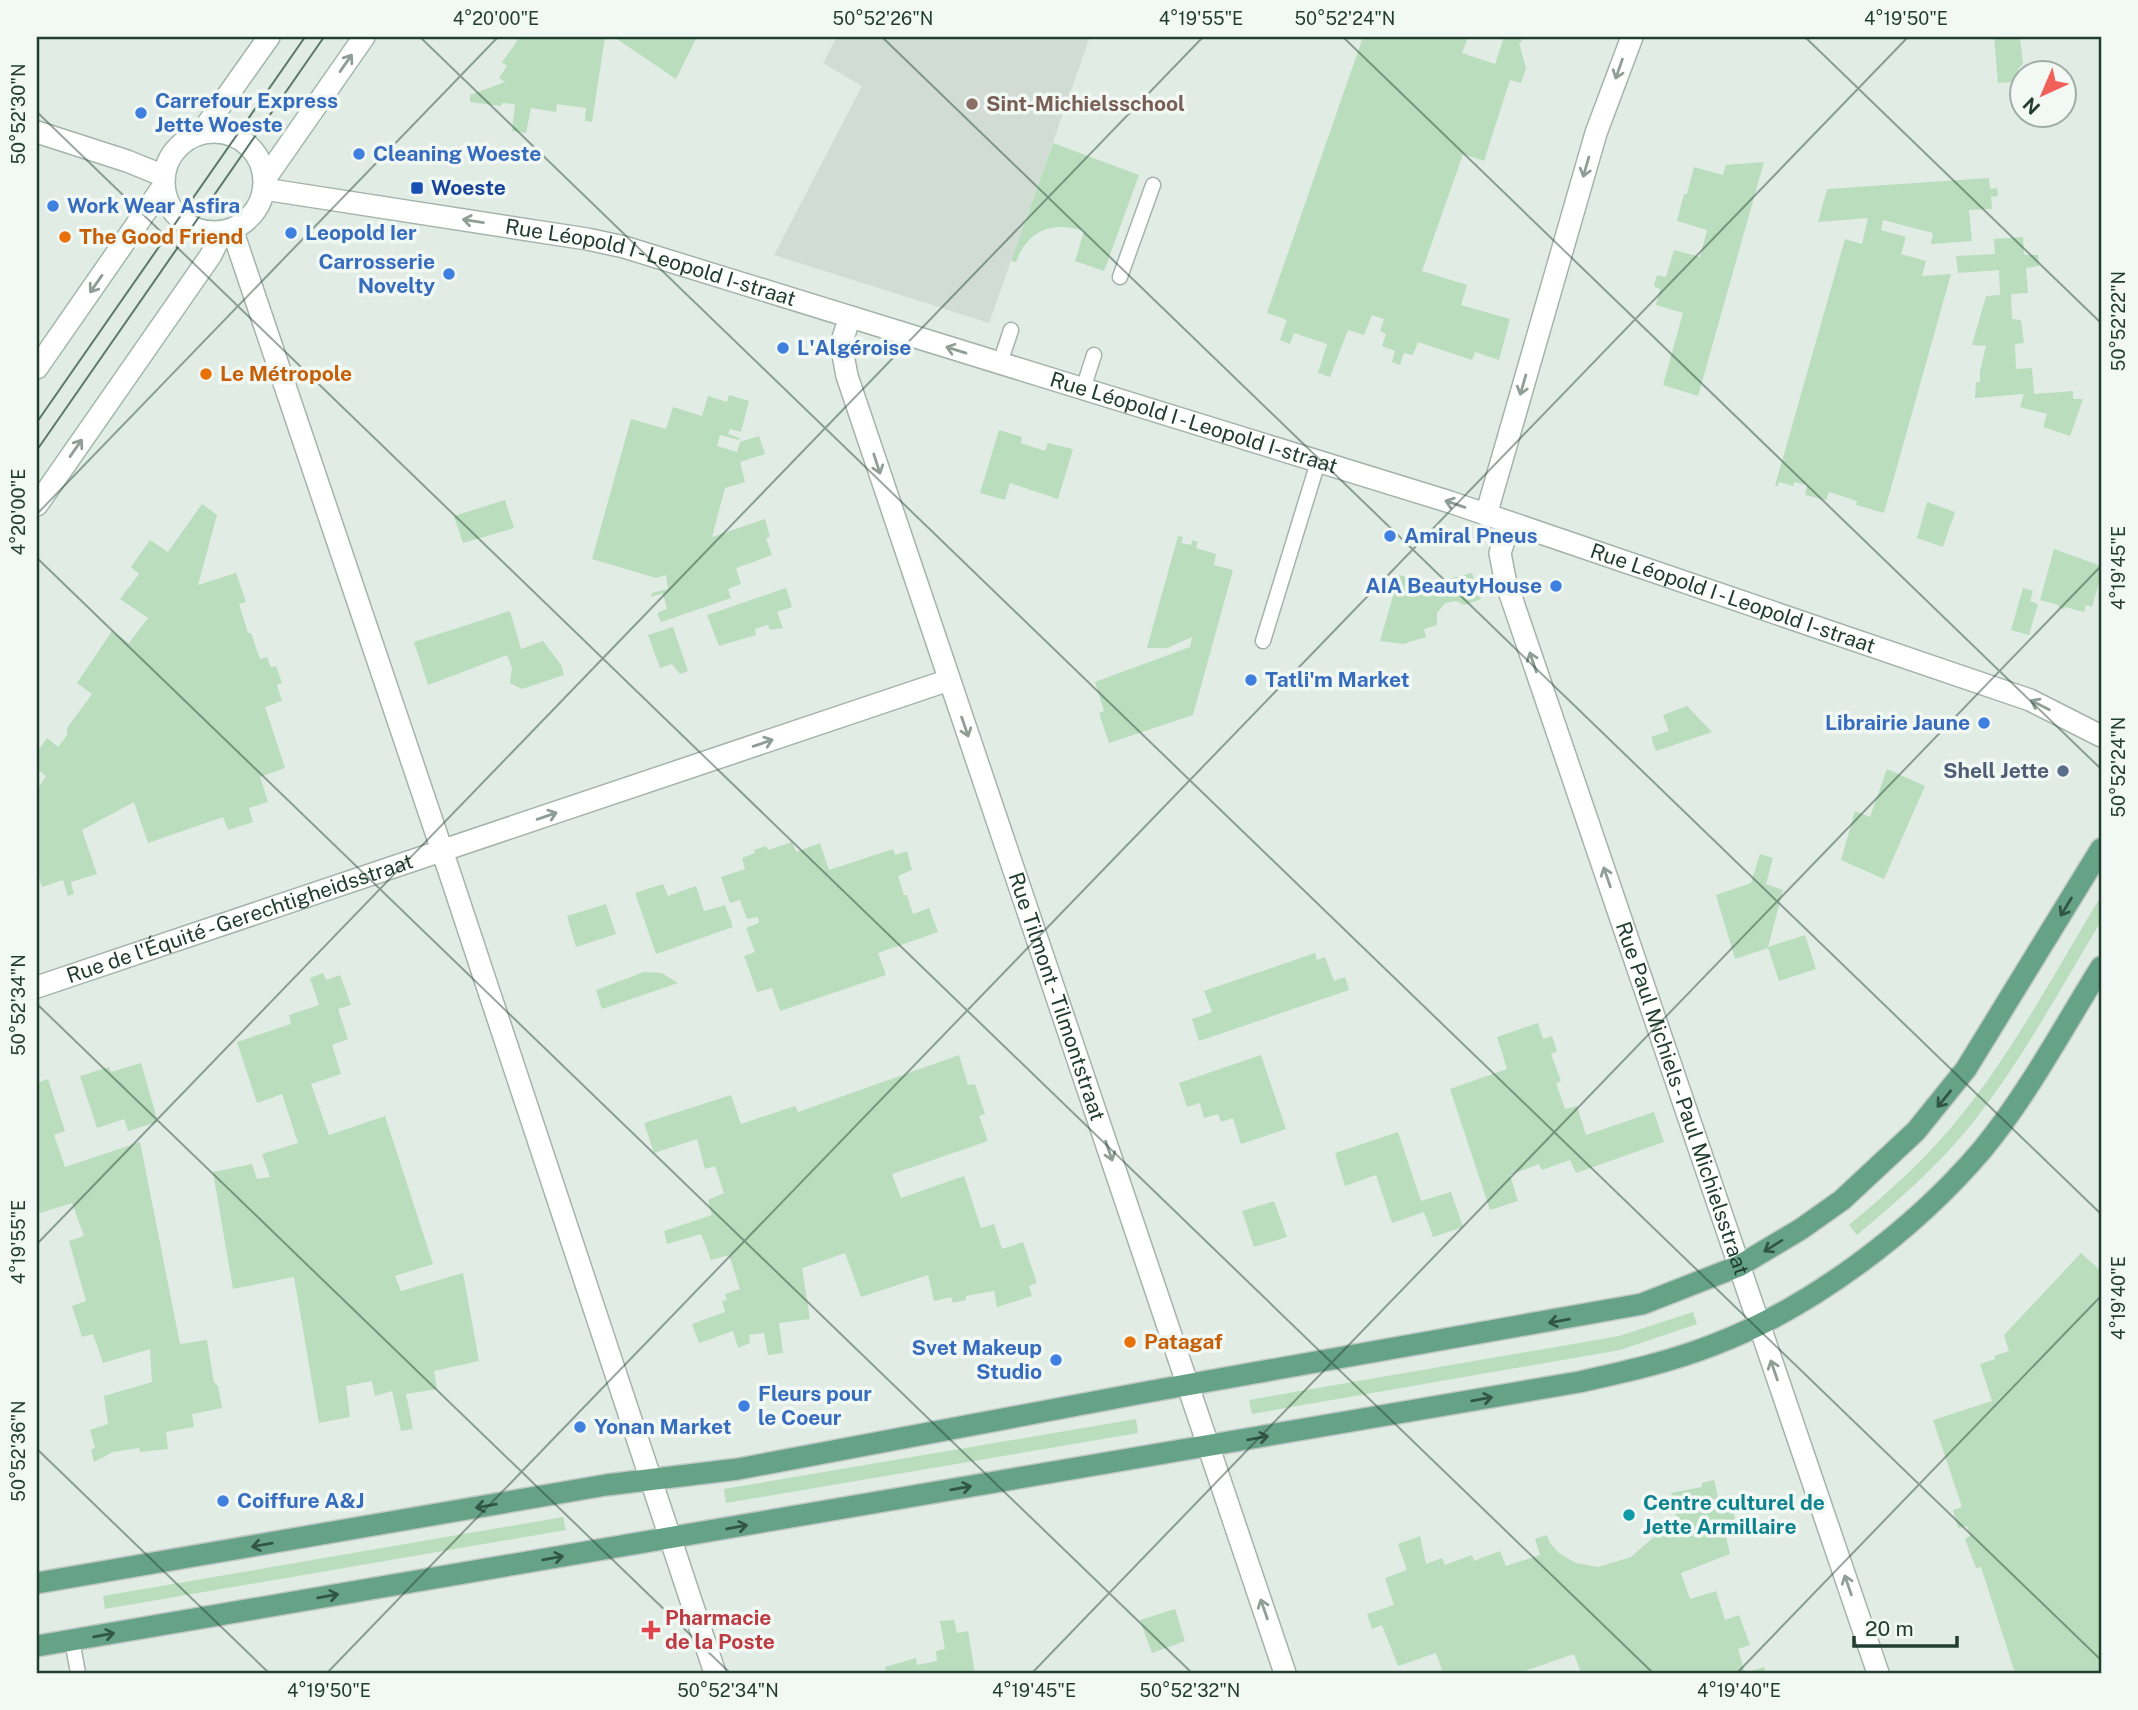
<svg xmlns="http://www.w3.org/2000/svg" width="2138" height="1710" font-family="'Public Sans',sans-serif">
<rect width="100%" height="100%" fill="#e1ece5"/>
<path fill="#d0dcd4" d="M837 37H1090L989 323 774 255 862 86 823 63Z"/>
<path fill="#baddbd" d="M520 37H605L592 122 585 121 586 108 557 104 556 112 531 108 526 133 512 131 515 104 502 103 501 106 470 102V95L505 82 499 78 507 66 502 62Z
M614 37H697L676 79Z
M1363 37H1468L1462 53 1495 64 1504 37H1520L1522 42 1519 43 1526 68 1521 83 1510 80 1484 161 1463 154 1422 271 1467 285 1461 305 1510 319 1499 360 1475 352 1472 360 1418 342 1413 355 1404 353 1400 365 1392 362 1395 351 1382 346 1386 334 1380 331 1384 319 1372 315 1364 335 1348 330 1330 377 1318 373 1327 344 1294 333 1290 344 1280 340 1287 320 1267 313Z
M1994 37 2020 38 2023 64 2018 69 2022 81 1998 83Z
M1053 143 1139 175 1104 271 1075 261 1084 231C1052 221 1028 230 1016 262L1011 261Z
M1764 162 1698 396 1663 385 1683 313 1656 305 1660 289 1654 286 1657 275 1666 277 1674 250 1700 257 1707 230 1677 221 1684 194H1687L1694 167 1723 175 1726 165Z
M1989 178 1990 189 1997 188 1998 196 1991 197 1992 209 1969 210 1972 241 1931 244 1933 233 1883 220 1881 230 1906 237 1901 254 1926 261 1922 276 1951 274 1884 513 1856 505 1857 501 1829 492 1826 500 1805 495 1807 485 1794 482 1793 486 1779 482 1778 486H1775L1845 239 1862 244 1868 218 1818 222 1827 189Z
M2023 237 2024 255H2038L2039 266 2026 268 2028 293 2011 294 2012 319 2021 320 2024 343 2015 344 2016 369 2032 368 2034 394 2073 391V399H2083L2070 436 2043 427 2047 414 2020 407 2024 394 1975 398 1976 382H1980V371L1986 346 1972 345 1986 296 2000 295 1999 270 1958 273 1956 256 1995 254 1994 239Z
M729 395 749 401 741 432 730 429 728 434 740 438 739 440 720 435 717 446 737 452 740 442 759 436 765 454 740 462 745 482 725 488 712 537 765 519 770 537 766 538 772 555 736 568 741 584 728 589 731 598 661 622 657 613 667 609 663 593 651 597 652 593 668 589 666 575 656 578 592 559 631 419 666 429 673 407 702 416 708 396 727 402Z
M999 430 1022 437 1021 443 1045 451 1048 443 1073 449 1058 499 1010 483 1005 500 980 493Z
M505 500 514 528 463 543 454 516Z
M1927 502 1955 512 1943 547 1917 538Z
M202 504 217 515 198 585 236 573 246 602 239 604 248 633H251L260 659 267 657 271 667 276 666 282 683 277 685 282 701 265 707 285 768 260 777 268 802 249 808 253 822 228 830 223 817 148 843 134 802 82 830 97 874 71 882 74 894 68 896 63 880 42 887 37 871V790L46 776 37 769V752L47 738 58 747 67 735V728L92 694 77 683 112 631 129 643 148 618 120 599 139 574 131 567 150 540 168 552Z
M1178 536 1183 537 1181 543 1191 545 1193 540 1198 542 1196 548 1216 554 1214 565 1233 570 1193 715 1109 743 1099 713 1104 711 1095 682 1190 647 1192 637 1167 648H1147Z
M2054 549 2101 566V576L2092 607 2086 605 2084 612 2065 607 2064 609 2058 607 2059 605 2040 600Z
M1472 573 1481 599 1465 605 1456 601 1445 603 1437 613V625L1424 629 1426 637 1403 644 1380 641 1399 575 1429 584Z
M786 588 792 607 777 612 783 628 770 630 768 625 755 629 756 635 719 646 707 615Z
M2023 588 2033 591 2030 601 2038 604 2029 635 2011 630Z
M510 611 521 649 543 641 561 665 564 675 522 689 510 683 512 668 507 655 428 685 414 642Z
M673 627 688 671 680 674 672 664 660 668 648 635Z
M1687 706 1712 732 1656 751 1651 737 1669 731 1663 715Z
M1887 769 1925 786 1884 879 1841 860 1855 811 1870 817Z
M792 842 796 852 820 843 829 870 893 849 895 855 907 851 912 870 898 876 904 895H907L913 914 929 908 938 932 878 953 886 975 780 1011 772 988 757 992 744 956 755 952 746 928 759 923 758 917 747 919 740 900 730 903 721 877 745 869 742 858 755 853 754 850 766 846 768 850Z
M1760 854 1773 858 1766 884 1783 890 1768 947 1805 935 1816 969 1779 981 1768 948 1735 959 1716 895 1751 883Z
M663 884 668 896 696 886 704 911 725 905 733 927 656 954 635 893Z
M2101 896V921C2061 988 2023 1058 1975 1120 1941 1163 1899 1200 1857 1235L1849 1225C1891 1190 1930 1155 1963 1113 2015 1048 2058 967 2101 896Z
M606 904 616 934 576 947 567 916Z
M1315 953 1317 960 1325 957 1334 981 1345 977 1349 990 1199 1041 1192 1019 1212 1012 1204 991Z
M644 972 662 973 678 983 602 1009 596 990Z
M323 973 326 980 340 975 351 1005 338 1009 348 1039 332 1045 341 1074 311 1084 329 1135 385 1116 433 1264 395 1276 401 1291 463 1273 479 1361 434 1371 437 1389 406 1394 413 1429 401 1431 392 1391 375 1396 372 1381 346 1386 350 1417 319 1423 294 1277 233 1289 213 1172 252 1164 257 1179 270 1177 262 1154 298 1143 282 1094 257 1103 237 1042 291 1024 289 1015 319 1005 310 978Z
M1538 1023 1543 1039 1552 1036 1557 1051 1551 1054 1561 1081 1556 1083 1565 1109 1577 1106 1586 1135 1654 1112 1664 1142 1576 1173 1570 1160 1542 1170 1539 1164 1510 1175 1518 1201 1490 1210 1450 1089 1507 1069 1497 1037Z
M959 1055 968 1085 975 1084 985 1114 979 1116 988 1141 892 1174 901 1198 964 1176 981 1228 994 1224 1002 1249 1023 1242 1037 1283 1029 1286 1032 1296 997 1307 994 1291 966 1296V1300L953 1303 951 1297 934 1301 928 1275 861 1297 845 1253 802 1268 810 1319 779 1323 783 1353 768 1355 764 1333 749 1335 750 1343 738 1348 733 1331 699 1343 692 1324 725 1312 722 1301 727 1300 725 1294 740 1289 729 1255 711 1260 701 1234 667 1244 664 1231 712 1215 708 1200 724 1193 715 1166 705 1169 697 1139 654 1153 644 1123 731 1095 741 1124 795 1106 798 1112Z
M1261 1055 1286 1129 1241 1144 1233 1118 1221 1122 1218 1114 1204 1118 1200 1103 1187 1107 1179 1083Z
M141 1063 158 1122 128 1131 124 1119 97 1128 80 1076 109 1067 111 1072Z
M48 1079 65 1131 54 1135 65 1167 140 1142 180 1344 207 1340 213 1377 214 1382 218 1386 222 1408 192 1414 194 1427 166 1432 168 1449 140 1452 139 1448 113 1452 94 1462 91 1450 95 1448 90 1430 108 1424 104 1396 152 1382 150 1349 103 1363 93 1334 82 1337 72 1306 86 1301 69 1241 84 1236 72 1203 40 1213 37 1204V1083Z
M1398 1132 1421 1201 1451 1192 1463 1227 1433 1237 1424 1212 1392 1223 1376 1175 1345 1186 1335 1153Z
M1274 1201 1287 1237 1254 1247 1242 1211Z
M2081 1253 2101 1271V1673H2015L1981 1567 1976 1568 1965 1539 1970 1536 1967 1526 1958 1528 1953 1510 1962 1507 1933 1420 1992 1401 1980 1364 1995 1359 1994 1356 2009 1351 2004 1335Z
M1693 1312 1697 1324 1620 1350 1252 1414 1249 1400 1619 1336Z
M1136 1419 1138 1433 726 1503 724 1489Z
M1714 1480 1720 1506 1732 1503 1736 1525 1724 1528 1730 1554 1681 1573 1690 1599 1716 1591 1725 1620 1739 1615 1750 1645 1738 1649 1745 1673 1764 1667 1766 1673H1581L1574 1654 1519 1673H1443L1436 1653 1398 1666 1382 1625 1372 1629 1367 1614 1394 1605 1385 1578 1407 1570 1398 1544 1420 1536 1426 1564 1442 1558 1445 1565 1472 1555 1474 1561 1500 1551 1506 1566 1540 1555 1535 1539 1547 1535 1550 1543 1559 1553 1576 1563 1598 1567 1631 1557 1656 1535 1678 1524 1671 1493 1702 1487V1483Z
M563 1517 566 1530 105 1609 103 1596Z
M1175 1609 1185 1641 1152 1653 1140 1620Z
M954 1620 957 1633 968 1631 975 1673H886L885 1667 916 1658 917 1665 937 1661 936 1651 945 1649 940 1621Z"/>
<g fill="none" stroke-linecap="round" stroke-linejoin="round">
<g stroke="#a4b4ab" stroke-width="17">
<path id="lane" d="M1120 277 1153 185
M1000 363 1011 330
M1083 389 1094 355
M1263 641 1318 462
M72 1640 78 1673"/>
</g>
<g stroke="#a4b4ab" stroke-width="24">
<g id="street">
<path d="M37 132 127 161 164 176"/>
<path id="s1" d="M264 189 587 239 624 247 1450 502 2030 700 2101 736"/>
<path d="M232 229 451 877 715 1673"/>
<path id="s2" d="M850 317 841 344 847 376 1285 1673"/>
<path d="M1486 515 1596 133 1632 37"/>
<path id="s3" d="M1510 523 1500 553 1505 579 1878 1673"/>
<path id="s4" d="M37 987 949 680"/>
</g>
</g>
<g stroke="#a0b8ab" stroke-width="24">
<path id="secondary" d="M164 182a50 50 0 1 1 100 0a50 50 0 1 1-100 0Z
M201 133 269 37
M265 179 364 37
M37 368 164 185
M37 505 211 255 222 232"/>
</g>
<g stroke="#c1c9c5" stroke-width="24">
<path id="primary" d="M37 1583 606 1485 738 1469 1147 1392 1642 1304 1739 1266 1801 1229 1842 1200 1916 1131 1966 1069 2101 849
M37 1646 1579 1382C1624 1372 1670 1362 1713 1345 1811 1308 1914 1230 1982 1150 2028 1094 2063 1028 2101 967"/>
</g>
<use href="#lane" stroke="#fff" stroke-width="14"/>
<use href="#street" stroke="#fff" stroke-width="21"/>
<use href="#secondary" stroke="#fff" stroke-width="21"/>
<use href="#primary" stroke="#66a286" stroke-width="21"/>
<path stroke="#5c786b" stroke-width="2" d="M37 422 305 37
M37 450 324 37"/>
</g>
<defs><path id="oneway-shaft" d="M-6 0H5M1.5-3L5.5 0L1.5 3" fill="none" stroke-width="1.6" stroke-linecap="round" stroke-linejoin="round" transform="scale(1.75)"/></defs>
<g stroke="#909e98">
<use href="#oneway-shaft" transform="translate(346 63) rotate(-55)"/>
<use href="#oneway-shaft" transform="translate(1619 69) rotate(109)"/>
<use href="#oneway-shaft" transform="translate(1586 167) rotate(106)"/>
<use href="#oneway-shaft" transform="translate(473 221) rotate(-171)"/>
<use href="#oneway-shaft" transform="translate(96 284) rotate(125)"/>
<use href="#oneway-shaft" transform="translate(956 350) rotate(-163)"/>
<use href="#oneway-shaft" transform="translate(1523 385) rotate(106)"/>
<use href="#oneway-shaft" transform="translate(76 448) rotate(-55)"/>
<use href="#oneway-shaft" transform="translate(877 464) rotate(72)"/>
<use href="#oneway-shaft" transform="translate(1455 504) rotate(-161)"/>
<use href="#oneway-shaft" transform="translate(1533 662) rotate(-109)"/>
<use href="#oneway-shaft" transform="translate(2040 705) rotate(-153)"/>
<use href="#oneway-shaft" transform="translate(965 727) rotate(71)"/>
<use href="#oneway-shaft" transform="translate(763 743) rotate(-19)"/>
<use href="#oneway-shaft" transform="translate(547 816) rotate(-19)"/>
<use href="#oneway-shaft" transform="translate(1607 877) rotate(-109)"/>
<use href="#oneway-shaft" transform="translate(1109 1151) rotate(71)"/>
<use href="#oneway-shaft" transform="translate(1774 1370) rotate(-109)"/>
<use href="#oneway-shaft" transform="translate(1848 1585) rotate(-109)"/>
<use href="#oneway-shaft" transform="translate(1264 1609) rotate(-109)"/>
</g>
<g stroke="#325646">
<use href="#oneway-shaft" transform="translate(2066 907) rotate(121)"/>
<use href="#oneway-shaft" transform="translate(1944 1099) rotate(129)"/>
<use href="#oneway-shaft" transform="translate(1773 1246) rotate(148)"/>
<use href="#oneway-shaft" transform="translate(1559 1321) rotate(170)"/>
<use href="#oneway-shaft" transform="translate(1482 1399) rotate(-10)"/>
<use href="#oneway-shaft" transform="translate(1258 1438) rotate(-10)"/>
<use href="#oneway-shaft" transform="translate(961 1488) rotate(-10)"/>
<use href="#oneway-shaft" transform="translate(486 1506) rotate(170)"/>
<use href="#oneway-shaft" transform="translate(737 1527) rotate(-10)"/>
<use href="#oneway-shaft" transform="translate(262 1545) rotate(170)"/>
<use href="#oneway-shaft" transform="translate(553 1558) rotate(-10)"/>
<use href="#oneway-shaft" transform="translate(328 1596) rotate(-10)"/>
<use href="#oneway-shaft" transform="translate(104 1635) rotate(-10)"/>
</g>
<path fill="none" stroke="#213d30" stroke-width="2" stroke-opacity="0.45" d="M420 37 2101 1660M882 37 2101 1214M1343 37 2101 769M1805 37 2101 323M37 112 1653 1673M37 514 498 37M37 558 1192 1673M37 1004 730 1673M37 1244 1203 37M37 1449 269 1673M327 1673 1908 37M1032 1673 2101 566M1737 1673 2101 1296"/>
<circle fill="#8d6e63" stroke="#f2f8f4" stroke-width="2.5" cx="972" cy="104" r="7"/>
<g fill="#3f7fe0" stroke="#f2f8f4" stroke-width="2.5">
<circle cx="141" cy="113" r="7"/>
<circle cx="359" cy="154" r="7"/>
<circle cx="53" cy="206" r="7"/>
<circle cx="291" cy="233" r="7"/>
<circle cx="449" cy="274" r="7"/>
<circle cx="783" cy="348" r="7"/>
<circle cx="1390" cy="536" r="7"/>
<circle cx="1556" cy="586" r="7"/>
<circle cx="1251" cy="680" r="7"/>
<circle cx="1984" cy="723" r="7"/>
<circle cx="1056" cy="1360" r="7"/>
<circle cx="744" cy="1406" r="7"/>
<circle cx="580" cy="1427" r="7"/>
<circle cx="223" cy="1501" r="7"/>
</g>
<rect fill="#1a4fb4" stroke="#f2f8f4" stroke-width="2.5" x="410" y="181" width="14" height="14" rx="3.5"/>
<g fill="#e8710a" stroke="#f2f8f4" stroke-width="2.5">
<circle cx="65" cy="237" r="7"/>
<circle cx="206" cy="374" r="7"/>
<circle cx="1130" cy="1342" r="7"/>
</g>
<circle fill="#5c6f8a" stroke="#f2f8f4" stroke-width="2.5" cx="2063" cy="771" r="7"/>
<circle fill="#0f9aa8" stroke="#f2f8f4" stroke-width="2.5" cx="1629" cy="1515" r="7"/>
<path fill="#e0444e" stroke="#f2f8f4" stroke-width="2.5" d="M647.5 1619.5h7v7h7v7h-7v7h-7v-7h-7v-7h7z"/>
<g text-anchor="middle" stroke-width="7" stroke-linejoin="round" paint-order="stroke">
<g font-size="21" font-weight="bold" fill="#366cbe" stroke="#f2f8f4" text-anchor="start">
<text x="155" y="108">Carrefour Express<tspan x="155" dy="24">Jette Woeste</tspan></text>
<text x="373" y="161">Cleaning Woeste</text>
<text x="67" y="213">Work Wear Asfira</text>
<text x="305" y="240">Leopold Ier</text>
<text x="435" y="269" text-anchor="end">Carrosserie<tspan x="435" dy="24">Novelty</tspan></text>
<text x="797" y="355">L'Algéroise</text>
<text x="1404" y="543">Amiral Pneus</text>
<text x="1542" y="593" text-anchor="end">AIA BeautyHouse</text>
<text x="1265" y="687">Tatli'm Market</text>
<text x="1970" y="730" text-anchor="end">Librairie Jaune</text>
<text x="1042" y="1355" text-anchor="end">Svet Makeup<tspan x="1042" dy="24">Studio</tspan></text>
<text x="758" y="1401">Fleurs pour<tspan x="758" dy="24">le Coeur</tspan></text>
<text x="594" y="1434">Yonan Market</text>
<text x="237" y="1508">Coiffure A&amp;J</text>
</g>
<g font-size="21" font-weight="bold" fill="#785e54" stroke="#f2f8f4" text-anchor="start">
<text x="986" y="111">Sint-Michielsschool</text>
</g>
<g font-size="21" font-weight="bold" fill="#164399" stroke="#f2f8f4" text-anchor="start">
<text x="431" y="195">Woeste</text>
</g>
<g font-size="21" font-weight="bold" fill="#c56008" stroke="#f2f8f4" text-anchor="start">
<text x="79" y="244">The Good Friend</text>
<text x="220" y="381">Le Métropole</text>
<text x="1144" y="1349">Patagaf</text>
</g>
<g font-size="21" fill="#213d30" stroke="#f2f8f4">
<text dy="7" stroke="none"><textPath href="#s1" startOffset="394">Rue Léopold I - Leopold I-straat</textPath></text>
<text dy="7" stroke="none"><textPath href="#s1" startOffset="961">Rue Léopold I - Leopold I-straat</textPath></text>
<text dy="7" stroke="none"><textPath href="#s1" startOffset="1528">Rue Léopold I - Leopold I-straat</textPath></text>
<text dy="7" stroke="none"><textPath href="#s4" startOffset="214">Rue de l'Équité - Gerechtigheidsstraat</textPath></text>
<text dy="7" stroke="none"><textPath href="#s2" startOffset="716">Rue Tilmont - Tilmontstraat</textPath></text>
<text dy="7" stroke="none"><textPath href="#s3" startOffset="607">Rue Paul Michiels - Paul Michielsstraat</textPath></text>
</g>
<g font-size="21" font-weight="bold" fill="#4e5e75" stroke="#f2f8f4" text-anchor="end">
<text x="2049" y="778">Shell Jette</text>
</g>
<g font-size="21" font-weight="bold" fill="#0d838f" stroke="#f2f8f4" text-anchor="start">
<text x="1643" y="1510">Centre culturel de<tspan x="1643" dy="24">Jette Armillaire</tspan></text>
</g>
<g font-size="21" font-weight="bold" fill="#be3a42" stroke="#f2f8f4" text-anchor="start">
<text x="665" y="1625">Pharmacie<tspan x="665" dy="24">de la Poste</tspan></text>
</g>
</g>
<rect width="2138" height="1710" fill="none" stroke="#f2f8f4" stroke-width="77"/>
<g transform="translate(2043 94) rotate(224)"><circle r="33" fill="#f2f8f4" stroke="#9eada6" stroke-width="2"/>
<path d="M0-5L12 26L0 18L-12 26Z" fill="#f26159"/>
<text y="-10" font-size="19" font-weight="bold" text-anchor="middle" fill="#213d30">N</text>
</g>
<path d="M1854 1636v10h103v-10" fill="none" stroke="#213d30" stroke-width="3.5"/>
<text x="1865" y="1636" font-size="21" fill="#213d30" stroke="#f2f8f4" stroke-width="5" paint-order="stroke">20 m</text>
<rect x="38" y="38" width="2062" height="1634" fill="none" stroke="#213d30" stroke-width="2.5"/>
<g font-size="18" text-anchor="middle" fill="#213d30">
<text x="496" y="25">4°20'00"E</text>
<text x="883" y="25">50°52'26"N</text>
<text x="1201" y="25">4°19'55"E</text>
<text x="1345" y="25">50°52'24"N</text>
<text x="1906" y="25">4°19'50"E</text>
<text transform="translate(19 114) rotate(-90)" y="6">50°52'30"N</text>
<text transform="translate(2119 321) rotate(-90)" y="6">50°52'22"N</text>
<text transform="translate(19 512) rotate(-90)" y="6">4°20'00"E</text>
<text transform="translate(2119 568) rotate(-90)" y="6">4°19'45"E</text>
<text transform="translate(2119 767) rotate(-90)" y="6">50°52'24"N</text>
<text transform="translate(19 1005) rotate(-90)" y="6">50°52'34"N</text>
<text transform="translate(19 1242) rotate(-90)" y="6">4°19'55"E</text>
<text transform="translate(2119 1298) rotate(-90)" y="6">4°19'40"E</text>
<text transform="translate(19 1451) rotate(-90)" y="6">50°52'36"N</text>
<text x="329" y="1697">4°19'50"E</text>
<text x="728" y="1697">50°52'34"N</text>
<text x="1034" y="1697">4°19'45"E</text>
<text x="1190" y="1697">50°52'32"N</text>
<text x="1739" y="1697">4°19'40"E</text>
</g>
</svg>
